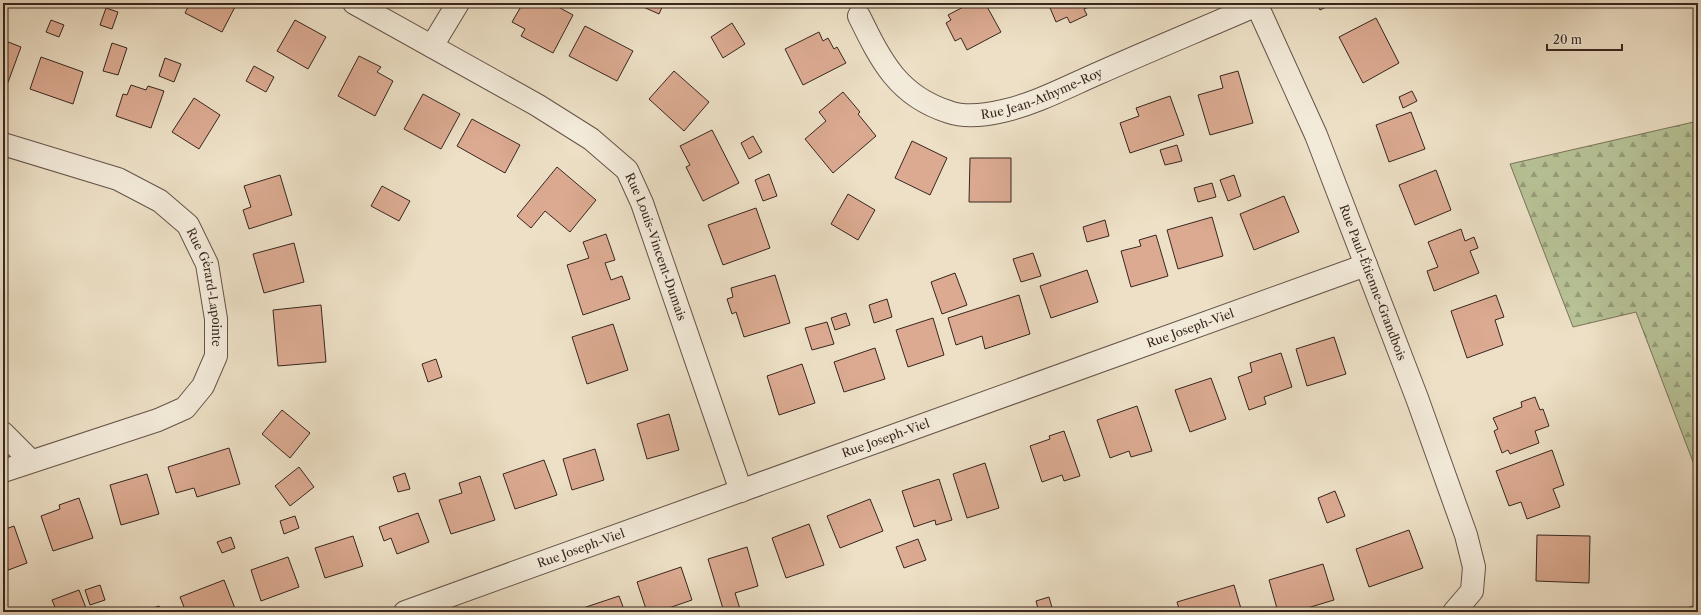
<svg xmlns="http://www.w3.org/2000/svg" width="1701" height="615" font-family="'Libre Caslon Text',serif">
<defs>
<pattern id="forest-firs" width="22" height="20" patternUnits="userSpaceOnUse"><rect width="22" height="20" fill="#b7c296"/><path d="M5 1l3.5 6h-7zM16 11l3.5 6h-7z" fill="#969d7a"/></pattern>
</defs>
<rect width="100%" height="100%" fill="#ede0c6"/>
<filter id="stains"><feTurbulence type="fractalNoise" baseFrequency=".005" numOctaves="4"/><feColorMatrix values="0 0 0 0 .2 0 0 0 0 .09 0 0 0 0 .02 0 0 0 .5 -.17"/></filter>
<radialGradient id="worn" r=".72"><stop offset=".6" stop-color="#630" stop-opacity="0"/><stop offset="1" stop-color="#630" stop-opacity=".3"/></radialGradient>
<path fill="url(#forest-firs)" stroke="#78745a" d="M1698 121V475L1636 312 1573 327 1510 164Z
M1698 604V612H1675Z"/>
<path fill="#dbaa91" stroke="#38261f" d="M155 3H167L166 7Z
M190 3H237L222 32 185 13Z
M523 3H551L573 15 553 53 521 36 525 29 512 22Z
M643 3H664L659 14 641 6Z
M971 3H985L1001 32 967 50 961 38 955 41 946 23 951 20 948 15Z
M1048 3H1093L1094 5 1084 9 1087 15 1070 23 1067 17 1056 22Z
M1317 3H1334L1320 10Z
M106 8 118 12 112 29 100 25Z
M1376 18 1399 63 1363 83 1339 37Z
M51 20 64 25 59 37 46 32Z
M295 20 326 37 308 69 277 51Z
M732 23 745 44 723 58 711 37Z
M585 26 633 51 617 81 569 56Z
M819 32 823 41 828 38 834 49 837 47 846 63 803 85 785 49Z
M3 40 21 47 7 85 3 84Z
M112 43 127 48 118 75 103 71Z
M359 56 381 67 377 72 393 81 375 116 338 96Z
M41 57 83 72 73 104 30 89Z
M165 58 181 64 174 82 159 76Z
M254 66 274 77 266 92 246 81Z
M674 71 709 102 684 131 649 99Z
M1238 71 1253 123 1210 135 1198 95 1223 88 1220 76Z
M131 85 146 90 148 86 164 91 151 128 116 116 123 94 127 95Z
M1412 91 1417 101 1403 108 1399 97Z
M843 92 860 112 858 114 876 136 833 173 805 139 826 121 819 112Z
M423 94 460 114 441 149 404 129Z
M1170 96 1184 135 1130 153 1120 123 1139 116 1136 108Z
M194 98 220 115 199 149 172 132Z
M1411 112 1425 149 1389 162 1376 125Z
M472 119 520 145 505 173 457 146Z
M712 130 739 183 703 201 686 167 690 165 680 146Z
M753 136 762 152 749 159 741 143Z
M912 141 947 158 930 195 895 178Z
M1177 145 1182 161 1165 165 1160 150Z
M970 158H1011V202H969Z
M557 167 596 200 570 232 545 211 531 228 517 216Z
M1436 170 1451 210 1415 225 1399 185Z
M769 174 777 196 763 201 755 180Z
M280 175 292 215 249 229 243 210 251 207 244 186Z
M1234 175 1241 196 1228 201 1220 180Z
M1212 183 1216 197 1198 202 1194 188Z
M382 186 410 201 399 221 371 206Z
M848 194 875 210 858 240 831 224Z
M1284 196 1299 232 1254 250 1240 214Z
M756 208 770 248 723 265 708 225Z
M1212 217 1223 256 1178 269 1167 230Z
M1105 220 1109 236 1087 242 1083 227Z
M1461 229 1465 241 1474 237 1478 248 1470 251 1479 273 1434 291 1427 271 1438 267 1428 242Z
M606 234 615 260 605 263 611 280 622 276 630 299 583 315 567 265 589 258 583 242Z
M1156 235 1168 276 1131 287 1121 251 1141 246 1139 240Z
M294 243 304 282 264 293 253 254Z
M1033 253 1041 276 1021 282 1013 259Z
M1087 270 1098 302 1051 318 1040 286Z
M955 273 967 305 942 314 931 282Z
M775 275 790 323 744 337 736 312 732 314 727 299 733 297 731 288Z
M1019 295 1030 334 985 349 982 336 956 345 948 318Z
M1496 295 1504 317 1495 320 1503 345 1467 358 1451 311Z
M887 299 892 317 874 323 869 305Z
M321 305 326 362 278 366 273 310Z
M846 313 850 325 835 330 831 318Z
M933 318 944 355 908 367 896 330Z
M827 322 834 344 812 350 805 328Z
M613 324 628 370 587 384 572 337Z
M1334 337 1346 374 1307 386 1296 349Z
M875 348 885 379 844 392 834 362Z
M1281 353 1292 387 1264 397 1266 404 1249 410 1238 377 1252 372 1250 363Z
M436 359 442 377 428 382 422 364Z
M802 364 815 403 779 415 767 376Z
M1211 378 1226 419 1190 432 1175 390Z
M1535 397 1540 410 1543 409 1549 426 1535 431 1539 443 1510 454 1508 450 1502 453 1494 431 1498 429 1493 418 1522 407 1521 402Z
M1137 406 1152 451 1131 457 1129 451 1110 458 1097 420Z
M282 410 310 433 290 458 262 434Z
M669 414 679 450 647 459 637 424Z
M1064 431 1080 476 1064 481 1062 475 1042 482 1030 446 1050 439 1049 436Z
M229 448 240 484 197 497 194 488 176 493 168 467Z
M595 449 604 480 572 490 563 459Z
M1552 450 1564 485 1553 489 1560 507 1527 519 1521 502 1509 506 1496 471Z
M544 460 557 495 515 509 503 474Z
M985 463 999 508 967 518 953 474Z
M299 467 314 487 290 506 275 486Z
M405 473 410 489 398 492 393 477Z
M147 474 159 514 121 525 110 485Z
M480 476 495 520 451 534 439 500 462 493 459 483Z
M939 479 952 520 936 525 935 520 914 527 902 491Z
M1335 491 1345 516 1327 523 1318 498Z
M79 498 93 538 53 551 41 516 60 509 59 505Z
M870 499 883 531 840 548 827 516Z
M418 513 429 542 397 554 391 538 384 541 379 527Z
M295 516 299 528 284 534 280 521Z
M809 524 824 565 786 578 772 538Z
M14 526 27 563 3 572V530Z
M1409 530 1423 568 1369 587 1356 549Z
M1537 535 1590 536 1589 583 1536 581Z
M353 536 363 566 325 578 315 548Z
M231 537 235 548 222 553 217 542Z
M918 539 926 560 904 568 896 547Z
M747 547 758 586 735 593 741 612H724L708 559Z
M288 557 299 587 261 601 251 570Z
M1323 564 1334 600 1294 612H1278L1269 580Z
M681 567 692 600 657 612H647L637 582Z
M224 580 236 611 186 612 180 597Z
M100 585 105 600 90 605 85 590Z
M1234 585 1242 612H1180L1177 602Z
M79 590 86 608 73 612H57L52 600Z
M619 596 625 612H581L580 609Z
M1049 597 1053 611 1039 612 1036 601Z
M159 606 161 612H141Z"/>
<g fill="none" stroke-linecap="round" stroke-linejoin="round">
<g stroke="#655449" stroke-width="24">
<g id="minor">
<path id="s1" d="M354 3 537 105 591 139 627 170 642 203 741 491"/>
<path id="s2" d="M1256 3 1316 135 1417 398 1466 535 1474 567 1472 591 1454 612"/>
<path id="s3" d="M859 16C881 61 898 96 949 112 966 118 986 115 1003 111 1035 104 1069 86 1099 73 1151 50 1204 28 1257 5"/>
<path d="M432 46 458 3"/>
<path id="s4" d="M3 144 118 179 160 201 188 225 207 264 216 319V356L203 386 185 408 158 420 3 471"/>
<path d="M3 433 31 461"/>
<path id="s5" d="M405 612 1366 265"/>
</g>
</g>
<use href="#minor" stroke="#f3ebda" stroke-width="22"/>
</g>
<g text-anchor="middle" stroke-width="3" stroke-linejoin="round" paint-order="stroke">
<g font-size="12" fill="#38261f" stroke="#f3ebda">
<text dy="4" stroke="none"><textPath href="#s3" startOffset="233">Rue Jean-Athyme-Roy</textPath></text>
<text dy="4" stroke="none"><textPath href="#s1" startOffset="403">Rue Louis-Vincent-Dumais</textPath></text>
<text dy="4" stroke="none"><textPath href="#s2" startOffset="303">Rue Paul-Étienne-Grandbois</textPath></text>
<text dy="4" stroke="none"><textPath href="#s4" startOffset="270">Rue Gérard-Lapointe</textPath></text>
<text dy="4" stroke="none"><textPath href="#s5" startOffset="835">Rue Joseph-Viel</textPath></text>
<text dy="4" stroke="none"><textPath href="#s5" startOffset="511">Rue Joseph-Viel</textPath></text>
<text dy="4" stroke="none"><textPath href="#s5" startOffset="187">Rue Joseph-Viel</textPath></text>
</g>
</g>
<rect width="1701" height="615" fill="none" stroke="#ede0c6" stroke-width="16"/>
<rect x="4" y="4" width="1693" height="607" fill="none" stroke="#38261f" stroke-width="2"/>
<rect x="8" y="8" width="1685" height="599" fill="none" stroke="#38261f"/>
<path d="M1547 44v6h75v-6" fill="none" stroke="#38261f" stroke-width="2"/>
<text x="1553" y="44" font-size="12" fill="#38261f" stroke="#f3ebda" stroke-width="3" paint-order="stroke">20 m</text>
<rect width="100%" height="100%" filter="url(#stains)"/>
<rect width="100%" height="100%" fill="url(#worn)"/>
</svg>
